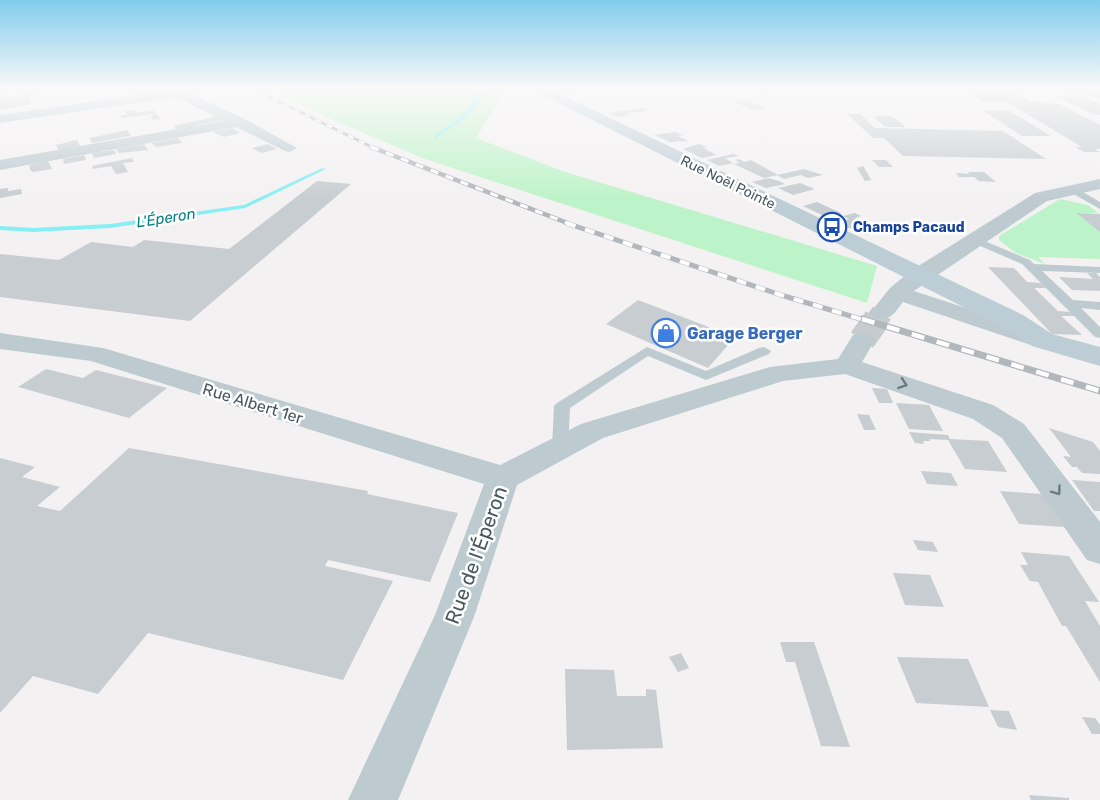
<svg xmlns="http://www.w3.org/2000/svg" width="1100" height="800" font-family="Rubik,sans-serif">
<rect width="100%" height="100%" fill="#f3f1f1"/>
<path fill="#bdf3c8" d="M267 88C296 88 321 93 348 88H517L504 93 476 138 565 172 877 266 867 303 425 159 326 117Z
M1060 199 1088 205 1098 213H1076L1100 232V259L1038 257 1045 264 1016 253 999 240V236Z"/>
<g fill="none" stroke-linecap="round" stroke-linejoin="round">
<path fill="#87eff3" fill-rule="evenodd" d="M484 88H488L477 105 464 119 436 138H434V136C458 120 468 113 484 88Z
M322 168 326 169 245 208 110 228 33 232 0 230V226L33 228 110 224 244 205Z"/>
</g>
<path fill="#c7cdd0" d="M32 92 34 95 28 96 31 104 0 110V94H5L7 98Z
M971 94 1020 95 1029 101 1059 104 1100 125V149H1094L1100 152H1084L1075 147H1082L1007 102H984Z
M1056 96 1084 97 1100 104V115L1092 114Z
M751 99 756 100 749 102 766 108 755 110 733 102Z
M642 108 649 111 627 113 631 115 617 117 608 113Z
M134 110 136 113 153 110 161 119 153 120 150 116 154 115 152 114 122 118 120 116 127 114 125 111Z
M982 110 1010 111 1051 136H1022Z
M847 114H860L875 128 1003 131 1046 159 903 156 884 138H873Z
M218 116 226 120 197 125 199 127 177 129 173 126Z
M873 116H892L906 127H885Z
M232 128 240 133 224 137 213 132Z
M127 130 131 136 92 143 90 138Z
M675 132 683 135 678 136 688 141 670 142 654 135Z
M178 138 182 143 156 147 151 143Z
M77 140 80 146 58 150 56 145Z
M144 144 148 150 119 153 116 149Z
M268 144 277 149 261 153 252 148Z
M699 144 707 147 703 148 717 155 702 158 683 149Z
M114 150 116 154 94 158 92 153Z
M733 154 739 156 725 158 733 163 719 166 707 160Z
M84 155 86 160 64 164 63 159Z
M132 158 134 162 123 163 128 172 116 174 111 166 93 169 92 166Z
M739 159 745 162 751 160 778 175 764 178 734 164 740 163 735 160Z
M872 160H886L893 167H879Z
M48 161 52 169 33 172 30 170 29 165Z
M863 166 868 174 871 180 865 181 857 168Z
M804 169 823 175 808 178 801 175 784 179 777 175Z
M968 172H984L996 182 979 181 974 177H959L956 173 969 174Z
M768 178 779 181 785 184 766 188 752 182Z
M317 181 351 184 190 321 0 297V254L59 260 91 242 133 247 144 240 229 249Z
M800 183 815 189 793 195 778 188Z
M8 188V191L21 189 22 194 0 198V189Z
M817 202 841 213 830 219 803 206Z
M855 213 861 216 855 218 872 226 868 227 872 229 868 230 874 233 865 235 838 223 849 219 843 216Z
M1076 213 1100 214V232Z
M892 222 905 228 885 232 876 227Z
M988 267 1014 268 1027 282 1041 283 1046 288H1034L1058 311 1071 312 1076 316H1061L1082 335 1052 334Z
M1087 273H1096L1100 277V291L1072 290 1059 277 1093 279Z
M638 300 727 334 735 337 708 368 606 324Z
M46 369 83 378 96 370 167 388 129 418 18 387Z
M872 388 887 389 893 403H879Z
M896 403 929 405 943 431 909 429Z
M857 414 869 415 876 430H864Z
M1049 428 1093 442 1100 451V474L1082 473 1077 467H1072L1063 456 1071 457Z
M909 432 948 435 950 439 988 441 1007 472 965 469 948 440 929 439 930 441H923L924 444 915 443Z
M129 448 368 491 367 494 458 513 430 582 328 560 325 566 393 581 343 680 148 633 98 694 33 676 0 713V458L35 467 22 477 60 487 37 506 60 511Z
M921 471 951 473 958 486 927 484Z
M1072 480 1100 482V511H1094Z
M1000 491 1042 494 1064 527 1019 524Z
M913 540 933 542 938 552 918 550Z
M1021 552 1069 556 1099 602 1085 601 1100 626V682L1066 626H1062L1038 582 1030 581 1020 565H1028Z
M893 573 930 575 944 607 905 605Z
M780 642H814L850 747 821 746 795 662H786Z
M681 653 689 668 678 672 669 657Z
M897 657 968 659 989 707 916 703Z
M565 669 614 670 617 696H646V689L656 690 663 748 567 750Z
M990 710 1009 711 1017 730 998 727Z
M1082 717 1095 718 1100 725V734H1092Z
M1029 795 1069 798V800H1031Z"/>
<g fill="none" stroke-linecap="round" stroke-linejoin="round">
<path stroke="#c8cbcd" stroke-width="22" stroke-dasharray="22 10" stroke-linecap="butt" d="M876 321 882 313"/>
<path stroke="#c8cbcd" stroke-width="27" stroke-dasharray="27 14" stroke-linecap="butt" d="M862 340 877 319"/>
<path fill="#bdcbd1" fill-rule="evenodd" d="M1028 88 1081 89 1100 95V99L1080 93Z
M1070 188H1076L1100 202V209L1070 192Z
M975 237 1030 260 1034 264 1100 267V273L1042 271 1073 300 1100 302V310L1081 308 1100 327V338L1095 337 1022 264 971 242V238Z
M647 347 706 371 759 348 764 347 771 351 769 354 706 380 648 356 570 408 568 448 566 452H554L552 448 554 406 557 403Z"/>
<path fill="#bdcbd1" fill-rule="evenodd" d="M554 88H581L575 92 546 97 540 93 542 90Z
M179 89 245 119 297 148 290 152 285 151 236 127 0 170V160L224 121 177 97 0 123V115Z
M1100 179V189L1047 201 914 291 1049 335 1053 340 1049 345 1040 348 1031 345 903 302C894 314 889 322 874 318L870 313 890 288 912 270 1035 193Z
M862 332 871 335 875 340 862 362 993 405 1024 424 1100 522V564L1087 560 1002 438 973 419 845 374 783 381 603 438 517 485 474 617 398 800H348L435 615 484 484 91 361 0 349V333L103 348 500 465 581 424 770 367 838 359 853 335Z"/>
<path fill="#bdcdd6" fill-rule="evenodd" d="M0 88H20L18 91 0 94Z
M529 88H547L1023 315 1052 334 1100 347V366L1032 346 1003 327Z"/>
<g stroke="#b2b7bc" stroke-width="3">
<path id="rail-far3" d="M251 88 374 148"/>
</g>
<g stroke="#b2b7bc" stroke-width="4.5">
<path id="rail-far2" d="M371 147 570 224"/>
</g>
<g stroke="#b2b7bc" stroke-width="5">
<path id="rail-far1" d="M566 223 781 295 867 321"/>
</g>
<g stroke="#b2b7bc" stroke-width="7">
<path id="rail" d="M862 319 1100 391"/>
</g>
<use href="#rail-far3" stroke="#fff" stroke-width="2" stroke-dasharray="6" stroke-linecap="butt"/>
<use href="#rail-far2" stroke="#fff" stroke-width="3" stroke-dasharray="8" stroke-linecap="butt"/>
<use href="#rail-far1" stroke="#fff" stroke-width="4" stroke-dasharray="10" stroke-linecap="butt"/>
<use href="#rail" stroke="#fff" stroke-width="4.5" stroke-dasharray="13" stroke-linecap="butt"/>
</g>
<defs><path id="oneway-chevron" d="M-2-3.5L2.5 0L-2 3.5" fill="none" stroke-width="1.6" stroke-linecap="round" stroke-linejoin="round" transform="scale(1.5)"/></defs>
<g stroke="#6a7a82">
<use href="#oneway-chevron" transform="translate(903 384) rotate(19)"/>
<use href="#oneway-chevron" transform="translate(1057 491) rotate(54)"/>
</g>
<linearGradient id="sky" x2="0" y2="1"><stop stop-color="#81ccec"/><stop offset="0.44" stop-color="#faf9f9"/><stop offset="1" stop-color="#faf9f9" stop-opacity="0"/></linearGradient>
<rect width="1100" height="200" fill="url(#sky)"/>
<defs>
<g id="bus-ring" transform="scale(1.5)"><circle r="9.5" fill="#fff" stroke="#1a4fb4" stroke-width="1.5"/><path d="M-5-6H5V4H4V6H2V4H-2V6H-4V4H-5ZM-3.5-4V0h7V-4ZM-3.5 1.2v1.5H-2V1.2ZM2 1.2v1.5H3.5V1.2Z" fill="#1a4fb4"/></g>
<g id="shop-ring" transform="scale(1.5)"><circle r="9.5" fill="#fff" stroke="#3f7fe0" stroke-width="1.5"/><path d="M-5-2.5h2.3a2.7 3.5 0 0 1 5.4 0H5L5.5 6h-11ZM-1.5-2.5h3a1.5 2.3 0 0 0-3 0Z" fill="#3f7fe0"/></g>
</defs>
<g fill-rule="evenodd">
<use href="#bus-ring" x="832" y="227"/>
<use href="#shop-ring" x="666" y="333"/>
</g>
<g text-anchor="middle" stroke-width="5" stroke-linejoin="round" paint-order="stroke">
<g font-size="14" fill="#475860" stroke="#fff">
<text transform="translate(728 182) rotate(26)" y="5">Rue Noël Pointe</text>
</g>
<g font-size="14" font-weight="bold" fill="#164399" stroke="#fff" text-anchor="start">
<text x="853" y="232">Champs Pacaud</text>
</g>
<g font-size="15" font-style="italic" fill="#068287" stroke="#fff">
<text transform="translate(166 218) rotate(-9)" y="5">L'Éperon</text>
</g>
<g font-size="16" font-weight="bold" fill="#366cbe" stroke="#fff" text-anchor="start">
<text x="687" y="339">Garage Berger</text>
</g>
<g font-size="16" fill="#475860" stroke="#fff">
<text transform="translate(253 403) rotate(17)" y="6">Rue Albert 1er</text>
</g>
<g font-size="20" fill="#475860" stroke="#fff">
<text transform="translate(476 555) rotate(-70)" y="7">Rue de l'Éperon</text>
</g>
</g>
</svg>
